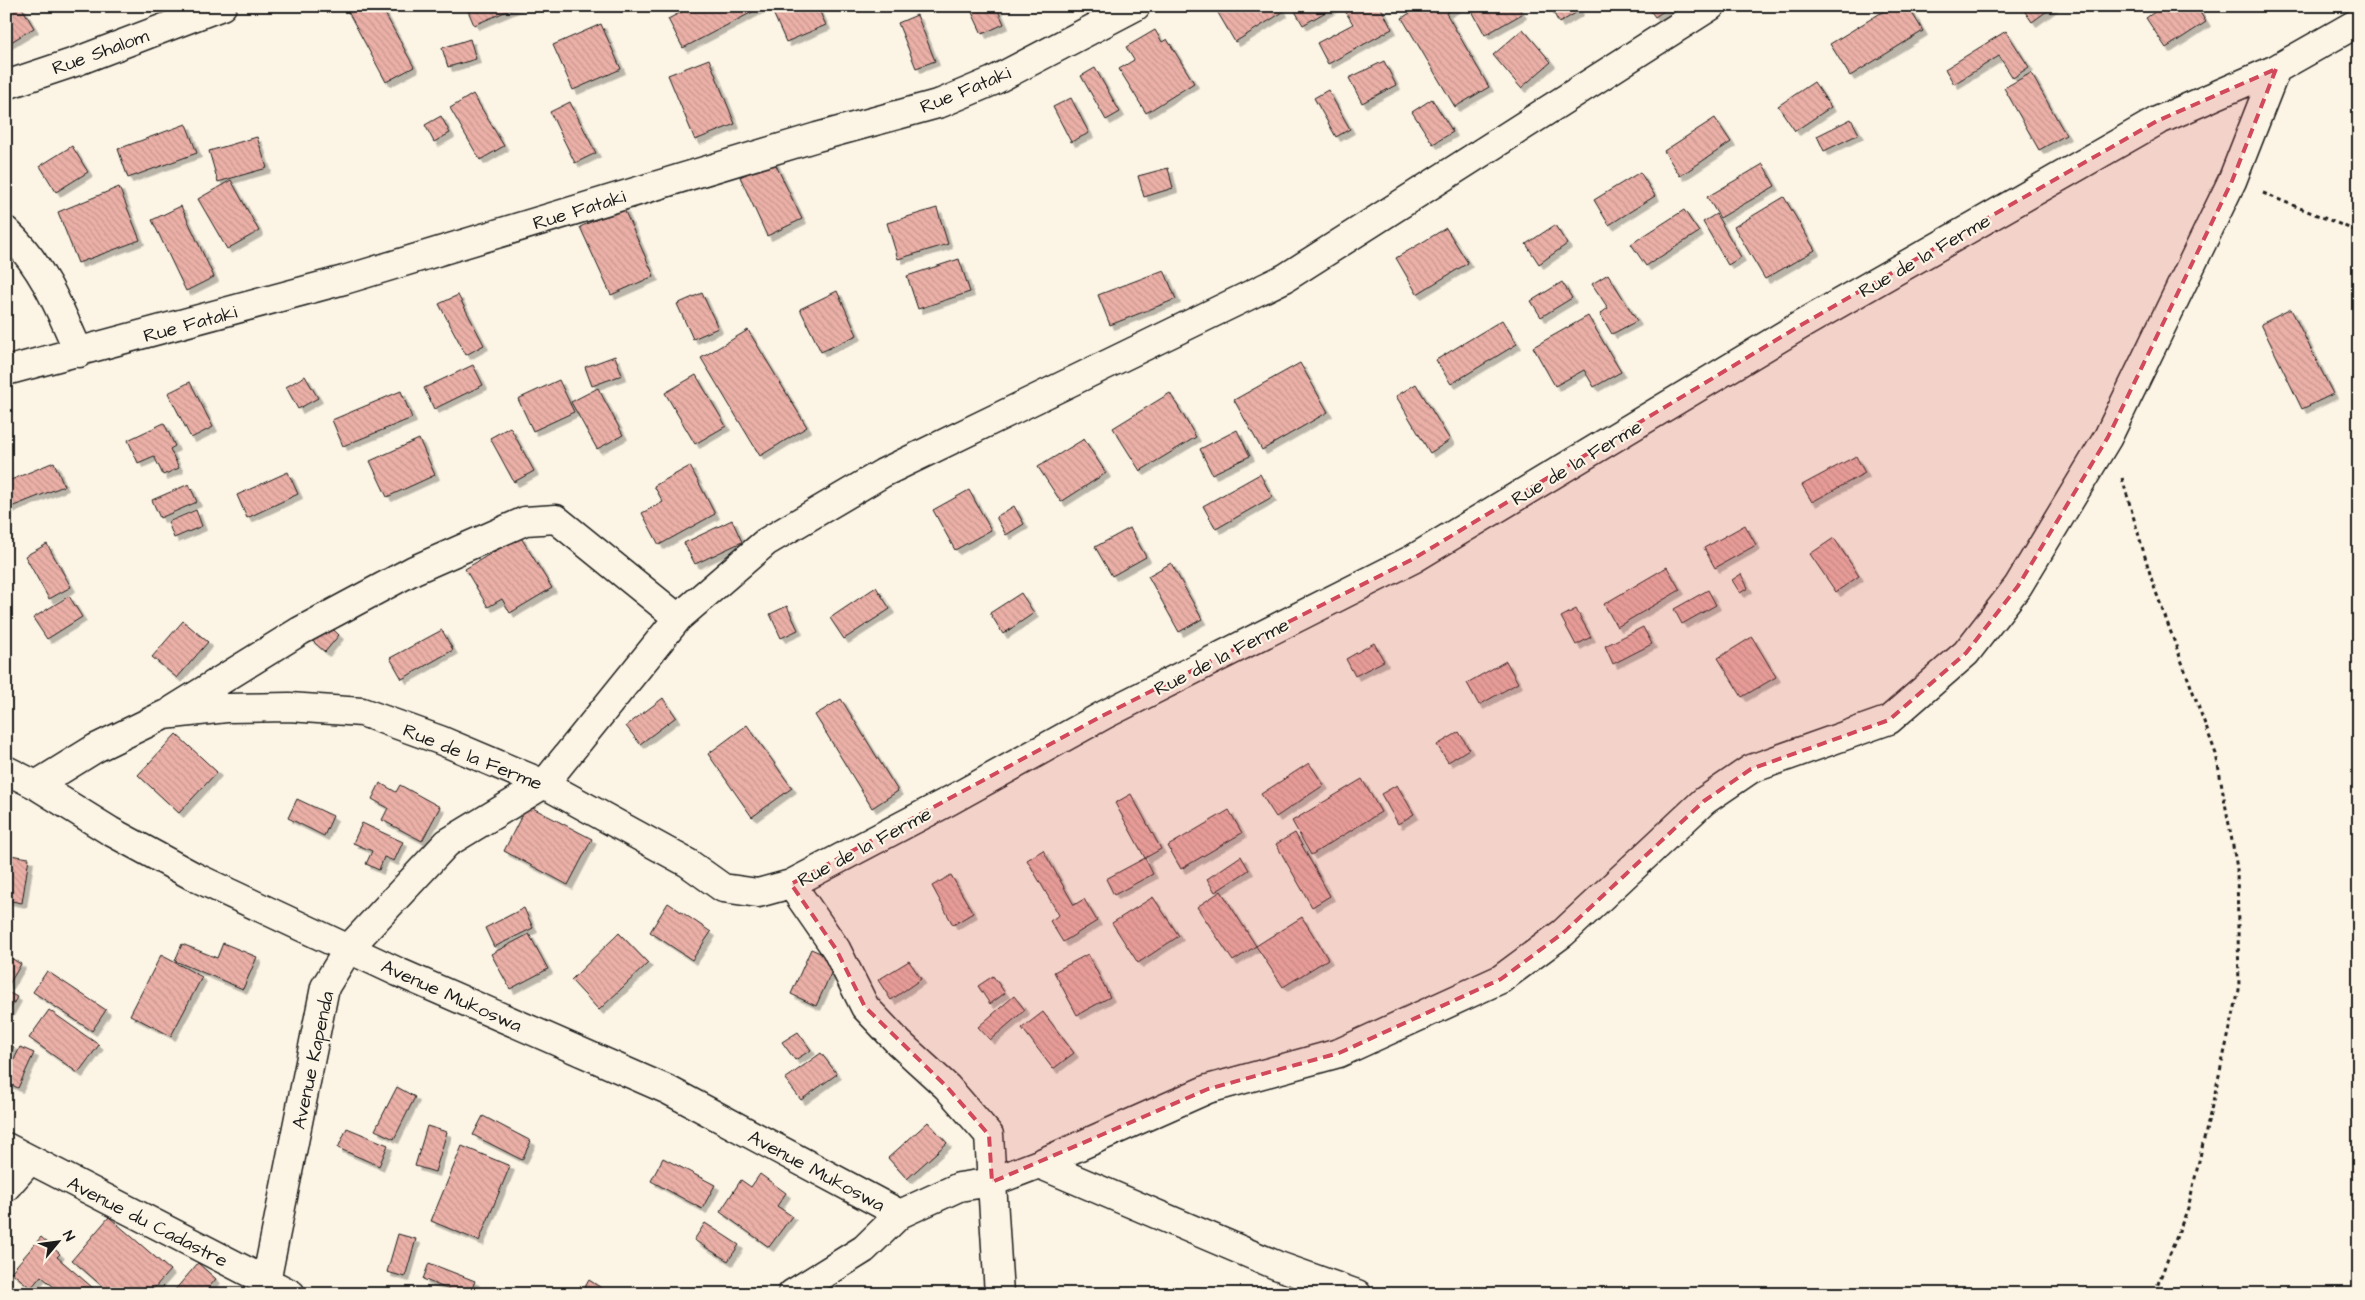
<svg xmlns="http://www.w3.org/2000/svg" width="2365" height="1300" font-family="'Architects Daughter',sans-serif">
<defs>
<pattern id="building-back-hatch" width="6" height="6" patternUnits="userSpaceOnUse" patternTransform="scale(1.25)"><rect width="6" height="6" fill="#ebb0a7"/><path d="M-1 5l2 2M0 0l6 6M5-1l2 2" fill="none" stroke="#c9978f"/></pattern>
<filter id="shadow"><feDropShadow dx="4.5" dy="4.5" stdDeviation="0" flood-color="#0004"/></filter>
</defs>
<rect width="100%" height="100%" fill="#fcf5e5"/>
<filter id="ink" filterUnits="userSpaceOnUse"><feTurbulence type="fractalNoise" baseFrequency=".02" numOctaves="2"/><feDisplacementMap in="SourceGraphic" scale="10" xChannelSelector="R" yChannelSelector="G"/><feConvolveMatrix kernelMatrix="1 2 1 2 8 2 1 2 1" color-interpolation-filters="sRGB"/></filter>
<g filter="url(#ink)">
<path fill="url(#building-back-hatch)" stroke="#1c1c1c" filter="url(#shadow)" d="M6 6H21L34 28 6 45Z
M345 6H381L414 67 386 82Z
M466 6H519L474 25Z
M693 6H761L762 7 683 48 668 19Z
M770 6H817L826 25 786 42Z
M969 6H996L1004 24 982 34Z
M1214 6H1280L1283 12 1235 42Z
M1292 6H1336L1303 25Z
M1354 6H1380L1392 29 1328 64 1317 43 1353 24 1345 11Z
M1421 6H1458L1446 13 1489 87 1455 107 1402 18Z
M1476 6H1518L1522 14 1485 35 1471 9Z
M1550 6H1577L1579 11 1559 23Z
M1647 6H1671L1655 17Z
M1892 6H1908L1923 31 1850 76 1830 44Z
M2021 6H2054L2032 22Z
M2163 6H2196L2206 22 2166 48 2146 18Z
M917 15 935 61 916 68 898 23Z
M601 24 621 69 573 90 553 45Z
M1523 29 1551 62 1521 88 1493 55Z
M1155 30 1162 42 1167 39 1194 83 1146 113 1119 69 1134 60 1126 47Z
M2006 31 2029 67 2013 78 1999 56 1954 84 1945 69Z
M470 39 476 59 448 67 442 48Z
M709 59 735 124 695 140 668 75Z
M1384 61 1396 85 1362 103 1349 78Z
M1095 68 1120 112 1106 120 1081 76Z
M2031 73 2066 135 2039 150 2004 88Z
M1814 82 1831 107 1795 131 1778 106Z
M1328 90 1350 129 1336 137 1314 98Z
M473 94 504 146 480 160 450 108Z
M1071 98 1089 133 1071 142 1053 107Z
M1432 99 1453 132 1433 144 1412 112Z
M570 102 596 153 575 163 550 112Z
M441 116 450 133 434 142 425 125Z
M1715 118 1731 142 1680 176 1664 151Z
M1851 119 1859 134 1824 151 1817 136Z
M186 124 197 153 128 178 118 149Z
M257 137 267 168 218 182 209 151Z
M72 146 88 172 56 192 40 166Z
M774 161 802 219 767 236 740 177Z
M1763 164 1775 186 1720 218 1707 197Z
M1168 168 1173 188 1144 197 1138 176Z
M1640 172 1655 196 1609 225 1594 200Z
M231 180 259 231 227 249 198 199Z
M119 187 140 240 78 263 58 212Z
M1784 197 1815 250 1765 279 1734 227Z
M181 206 214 277 186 291 152 220Z
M623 207 654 276 611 295 580 227Z
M937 208 948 244 898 259 887 223Z
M1684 210 1699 232 1646 266 1631 244Z
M1716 214 1741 257 1728 265 1703 222Z
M1555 225 1567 244 1539 264 1526 244Z
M1446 228 1468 263 1417 294 1396 258Z
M959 259 970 292 918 309 907 276Z
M1164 270 1176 299 1110 325 1098 295Z
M1608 274 1637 321 1612 334 1600 314 1608 308 1592 284Z
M1562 282 1572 298 1541 317 1531 301Z
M837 291 857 335 821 352 800 309Z
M702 293 718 328 693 339 677 304Z
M458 295 484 345 466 355 439 304Z
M2291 309 2333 394 2302 409 2261 324Z
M1588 316 1621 372 1594 387 1584 370 1555 386 1533 347Z
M1502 320 1517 344 1451 384 1436 360Z
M748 330 807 427 760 456 701 358Z
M615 356 622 375 592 386 585 367Z
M1300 363 1328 412 1262 450 1234 400Z
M473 365 483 385 434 409 424 388Z
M696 375 726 426 695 444 665 393Z
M305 376 318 398 298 409 286 387Z
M559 380 574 412 533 431 518 399Z
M190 382 213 427 191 438 168 393Z
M1416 384 1450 440 1430 453 1396 396Z
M598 388 623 435 597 449 571 402Z
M401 391 412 418 343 446 332 420Z
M1170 393 1196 437 1140 471 1113 428Z
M164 423 175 446 170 449 179 468 163 475 154 456 138 463 128 440Z
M510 427 534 471 514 482 490 438Z
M1237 430 1250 456 1212 474 1200 449Z
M419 439 435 475 387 497 370 461Z
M1084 439 1106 473 1061 502 1038 467Z
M1856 456 1865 473 1812 502 1802 485Z
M54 462 64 486 6 509V482Z
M690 466 715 514 659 545 642 513 663 502 654 486Z
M288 472 298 494 247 518 237 495Z
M1260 474 1272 497 1216 529 1203 506Z
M189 484 197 502 160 518 152 500Z
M969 490 991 530 955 550 933 510Z
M1014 506 1024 524 1006 535 996 517Z
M196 510 202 526 174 538 168 522Z
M732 520 742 542 695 564 684 543Z
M1745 525 1756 545 1715 568 1704 548Z
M1130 528 1146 557 1112 576 1095 547Z
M520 536 552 588 510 613 502 599 488 607 465 569Z
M1834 538 1859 576 1836 592 1810 554Z
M47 544 71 587 49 599 25 556Z
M1171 563 1202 619 1179 632 1148 576Z
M1667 567 1680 590 1617 627 1604 604Z
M1741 574 1748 588 1740 593 1732 580Z
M876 587 890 609 844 639 830 618Z
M1708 590 1716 605 1682 624 1674 609Z
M1021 593 1034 613 1003 634 990 613Z
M69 596 82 617 47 639 33 618Z
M787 606 798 630 781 638 770 614Z
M1576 609 1591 637 1576 645 1561 617Z
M323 620 339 635 325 652 308 637Z
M183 621 208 642 177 678 152 657Z
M1643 627 1652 644 1613 664 1605 646Z
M442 630 453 650 402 679 390 658Z
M1752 637 1776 677 1742 697 1718 658Z
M1374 643 1384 661 1355 676 1346 659Z
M1506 661 1518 683 1479 705 1467 683Z
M663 698 676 717 640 744 626 726Z
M841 699 898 791 872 808 815 715Z
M747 725 792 788 752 817 708 754Z
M1459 732 1469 749 1448 762 1437 745Z
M176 734 217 772 179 813 138 775Z
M1309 763 1324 785 1276 817 1261 794Z
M1362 779 1381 812 1311 855 1292 821Z
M380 783 396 792 400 785 440 807 422 841 382 820 388 808 372 799Z
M1397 785 1414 814 1398 824 1381 794Z
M1131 794 1161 849 1145 858 1115 803Z
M297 799 333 816 324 836 288 818Z
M527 805 592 839 568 885 504 851Z
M1229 810 1242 833 1181 869 1168 846Z
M362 823 403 842 394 861 384 857 379 870 366 864 372 851 353 843Z
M1295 833 1330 896 1312 907 1276 844Z
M1043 850 1074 905 1084 899 1097 921 1063 942 1050 921 1059 915 1027 860Z
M10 855 29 858 22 903 6 900V877Z
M1241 856 1249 870 1215 892 1207 879Z
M1145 858 1153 874 1114 895 1106 879Z
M951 875 973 913 953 925 932 886Z
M1221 891 1256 946 1233 961 1197 907Z
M1153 897 1179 936 1138 963 1112 923Z
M668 903 711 932 692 960 650 932Z
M524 908 533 928 494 947 485 928Z
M1302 917 1328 959 1283 987 1256 946Z
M619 933 648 963 599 1010 571 980Z
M529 934 548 969 510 989 491 954Z
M223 943 257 957 243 989 175 961 182 944 217 958Z
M811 949 837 960 816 1006 791 994Z
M1088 954 1110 997 1077 1015 1054 972Z
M6 955 21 964 8 986 6 985Z
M161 955 202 977 171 1036 130 1015Z
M909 961 921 979 891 1000 878 980Z
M47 971 106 1010 92 1031 33 992Z
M993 976 1005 993 990 1004 978 986Z
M6 991 17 997 6 1017Z
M1014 996 1025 1010 990 1040 978 1027Z
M49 1010 99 1045 78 1073 29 1038Z
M1043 1012 1074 1053 1053 1069 1022 1028Z
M798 1032 811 1050 795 1060 782 1042Z
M6 1043 14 1047 6 1062Z
M20 1047 34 1053 18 1088 6 1082V1077Z
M821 1053 837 1074 801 1100 785 1079Z
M397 1087 415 1097 394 1139 375 1130Z
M483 1116 531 1141 522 1160 473 1135Z
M928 1122 947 1143 907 1179 888 1158Z
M427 1126 447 1132 435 1172 415 1166Z
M347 1128 388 1145 379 1166 338 1148Z
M462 1146 510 1166 479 1241 431 1221Z
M663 1158 715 1185 702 1209 651 1181Z
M760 1174 786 1193 777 1206 792 1216 769 1247 720 1212 741 1180 751 1187Z
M109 1217 170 1270 149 1294H111L72 1260Z
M705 1223 739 1245 728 1261 694 1240Z
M398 1234 416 1239 405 1277 387 1272Z
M41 1237 60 1254 57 1257 100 1294H62L41 1276 31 1288 11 1272Z
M198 1263 216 1279 203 1294H177L174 1291Z
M429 1263 475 1281 470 1294H459L423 1279Z
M589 1280 611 1294H581Z"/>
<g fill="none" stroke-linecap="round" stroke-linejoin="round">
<g stroke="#1c1c1c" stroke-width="31">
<path id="minor" d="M6 85 75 62 222 6
M6 231C42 264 60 309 79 353
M6 371 344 280 817 137 941 103 993 81 1136 6
M173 710 300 631 414 570 525 521 556 519 678 618
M6 770 36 785 110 831 193 876 398 972 668 1090 900 1214
M36 785 96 748 164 715 226 708 289 707 362 712 440 740 544 784 688 863 723 888 758 893 791 884 951 800 1104 715 1413 559 1801 325 2157 121 2276 69 2359 22
M791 884 836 949 865 1007 899 1043 947 1087 989 1135 999 1294
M6 1147 291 1294
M1039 1164 1276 1265 1357 1294
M6 1187 30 1160
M266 1282 325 987 349 948 447 843 544 784 678 618 766 542 883 473 1285 278 1711 6
M792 1294 864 1249 900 1214 959 1187 992 1182 1039 1164 1208 1089 1339 1053 1501 979 1563 933 1704 801 1751 769 1889 720 1966 653 2018 586 2108 437 2232 181 2276 69"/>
</g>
<path stroke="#1c1c1c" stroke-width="3" stroke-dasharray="4 4" stroke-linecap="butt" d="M2263 193 2359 232
M2122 478 2153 584 2216 754 2237 868 2239 990 2188 1208 2154 1294"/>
<use href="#minor" stroke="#fcf5e5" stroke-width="28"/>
</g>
</g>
<path fill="#d1495b" fill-opacity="0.2" stroke="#d1495b" stroke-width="4" stroke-dasharray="10 6" stroke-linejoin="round" d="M2276 69 2232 181 2108 437 2018 586 1966 653 1889 720 1751 769 1704 801 1563 933 1501 979 1339 1053 1208 1089 992 1182 989 1135 947 1087 865 1007 836 949 791 884 1104 715 1413 559 1801 325 2157 121Z"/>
<g text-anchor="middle" stroke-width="4.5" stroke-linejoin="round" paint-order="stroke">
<g font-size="19" fill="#1c1c1c" stroke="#fcf5e5">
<text transform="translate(100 51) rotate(-20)" y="7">Rue Shalom</text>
<text transform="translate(965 89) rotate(-22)" y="7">Rue Fataki</text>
<text transform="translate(579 209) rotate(-17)" y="7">Rue Fataki</text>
<text transform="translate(1924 255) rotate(-30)" y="7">Rue de la Ferme</text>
<text transform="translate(190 323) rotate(-15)" y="7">Rue Fataki</text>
<text transform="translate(1576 462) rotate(-31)" y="7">Rue de la Ferme</text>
<text transform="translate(1221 656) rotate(-27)" y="7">Rue de la Ferme</text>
<text transform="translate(473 756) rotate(22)" y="7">Rue de la Ferme</text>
<text transform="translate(864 846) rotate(-28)" y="7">Rue de la Ferme</text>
<text transform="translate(452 995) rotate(24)" y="7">Avenue Mukoswa</text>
<text transform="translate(312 1060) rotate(-78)" y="7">Avenue Kapenda</text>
<text transform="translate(817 1170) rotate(28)" y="7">Avenue Mukoswa</text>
<text transform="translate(148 1221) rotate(27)" y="7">Avenue du Cadastre</text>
</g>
</g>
<rect width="2365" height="1300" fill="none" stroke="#fcf5e5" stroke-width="25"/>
<rect x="12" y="12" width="2340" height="1275" fill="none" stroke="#1c1c1c" stroke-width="2" filter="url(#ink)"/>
<g transform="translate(58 1242) rotate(61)" stroke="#fcf5e5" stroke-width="4" paint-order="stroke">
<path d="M0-4L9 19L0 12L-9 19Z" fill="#1c1c1c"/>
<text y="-8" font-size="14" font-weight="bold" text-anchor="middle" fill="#1c1c1c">N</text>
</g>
</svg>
